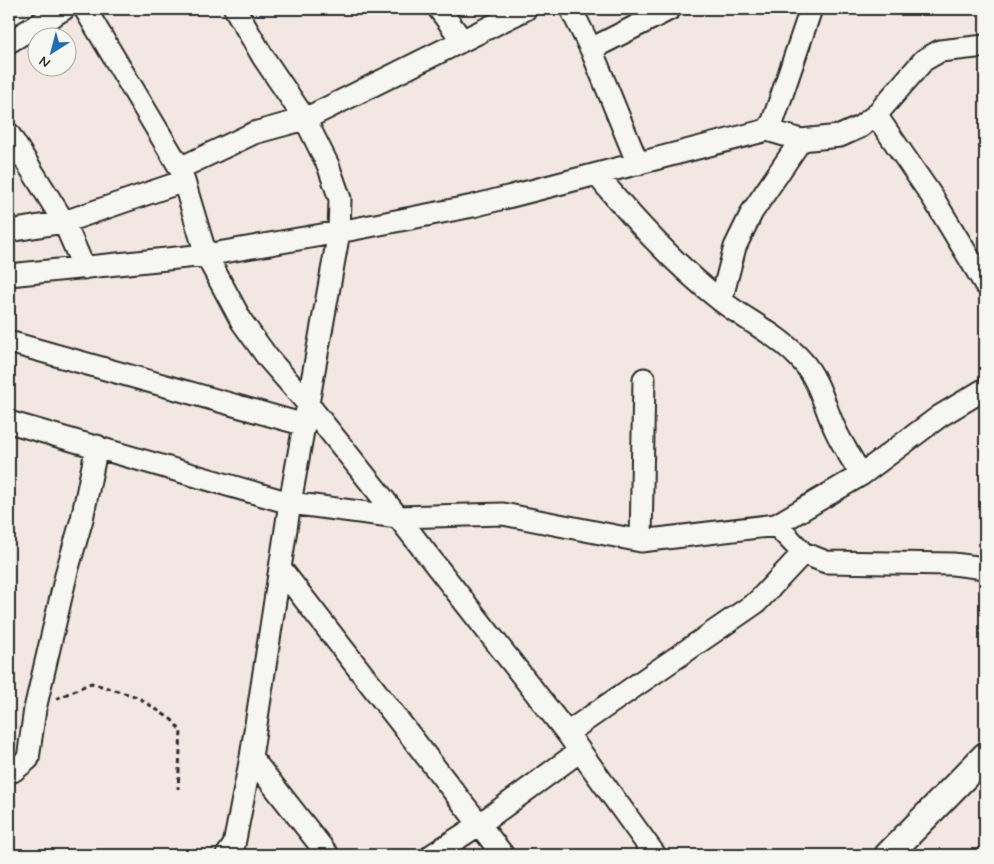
<svg xmlns="http://www.w3.org/2000/svg" width="994" height="864" font-family="Mynerve,sans-serif">
<rect width="100%" height="100%" fill="#f3e7e3"/>
<filter id="ink" filterUnits="userSpaceOnUse"><feTurbulence type="fractalNoise" baseFrequency=".02" numOctaves="2"/><feDisplacementMap in="SourceGraphic" scale="10" xChannelSelector="R" yChannelSelector="G"/><feConvolveMatrix kernelMatrix="1 2 1 2 8 2 1 2 1" color-interpolation-filters="sRGB"/></filter>
<g filter="url(#ink)">
<g fill="none" stroke-linecap="round" stroke-linejoin="round">
<g stroke="#2b2b2b" stroke-width="25">
<path id="minor" d="M85 9 180 168 206 255 242 322 268 358 308 404 398 517 567 733 655 855
M439 9 462 40
M571 9 591 49 638 164
M9 42 64 9
M591 49 670 9
M876 115 933 198 985 284
M767 130 801 140 840 136 860 127 876 115 924 60 940 51 985 46
M9 134 64 222 84 268
M180 168 254 133 305 119 526 9
M597 175C634 220 674 264 720 300 747 321 779 335 802 361 820 381 824 406 835 429 842 445 853 460 861 475
M9 231 64 222 184 181
M9 275 206 255 339 232 473 206 767 130 773 121 811 9
M721 301 735 247 752 212 801 140
M9 342 305 425
M9 422 290 503 398 517 503 514 641 541 776 525 861 475 940 416 985 389
M776 525 803 553 826 562 953 564 985 568
M641 541 644 379
M281 569 503 855
M567 733 757 602 803 553
M251 757 328 855
M9 771H13L28 759 35 709 67 571 82 519 97 446
M227 855 234 845 251 757 290 503 339 232 340 199 328 165 305 119 263 57 235 9
M432 855 480 824 580 751"/>
</g>
<g stroke="#2b2b2b" stroke-width="30">
<path id="tertiary" d="M888 855 985 756"/>
</g>
<path stroke="#2b2b2b" stroke-width="3" stroke-dasharray="5 4" stroke-linecap="butt" d="M56 699 91 683 138 697 172 720 181 731 178 789"/>
<use href="#minor" stroke="#f6f6f2" stroke-width="21"/>
<use href="#tertiary" stroke="#f6f6f2" stroke-width="26"/>
</g>
</g>
<rect width="994" height="864" fill="none" stroke="#f6f6f2" stroke-width="30"/>
<rect x="15" y="15" width="964" height="834" fill="none" stroke="#2b2b2b" stroke-width="2" filter="url(#ink)"/>
<g transform="translate(52 52) rotate(216)"><circle r="24" fill="#f6f6f2" stroke="#a5a5a2"/>
<path d="M0-4L9 19L0 12L-9 19Z" fill="#1f6fb2"/>
<text y="-8" font-size="14" font-weight="bold" text-anchor="middle" fill="#2b2b2b">N</text>
</g>
</svg>
